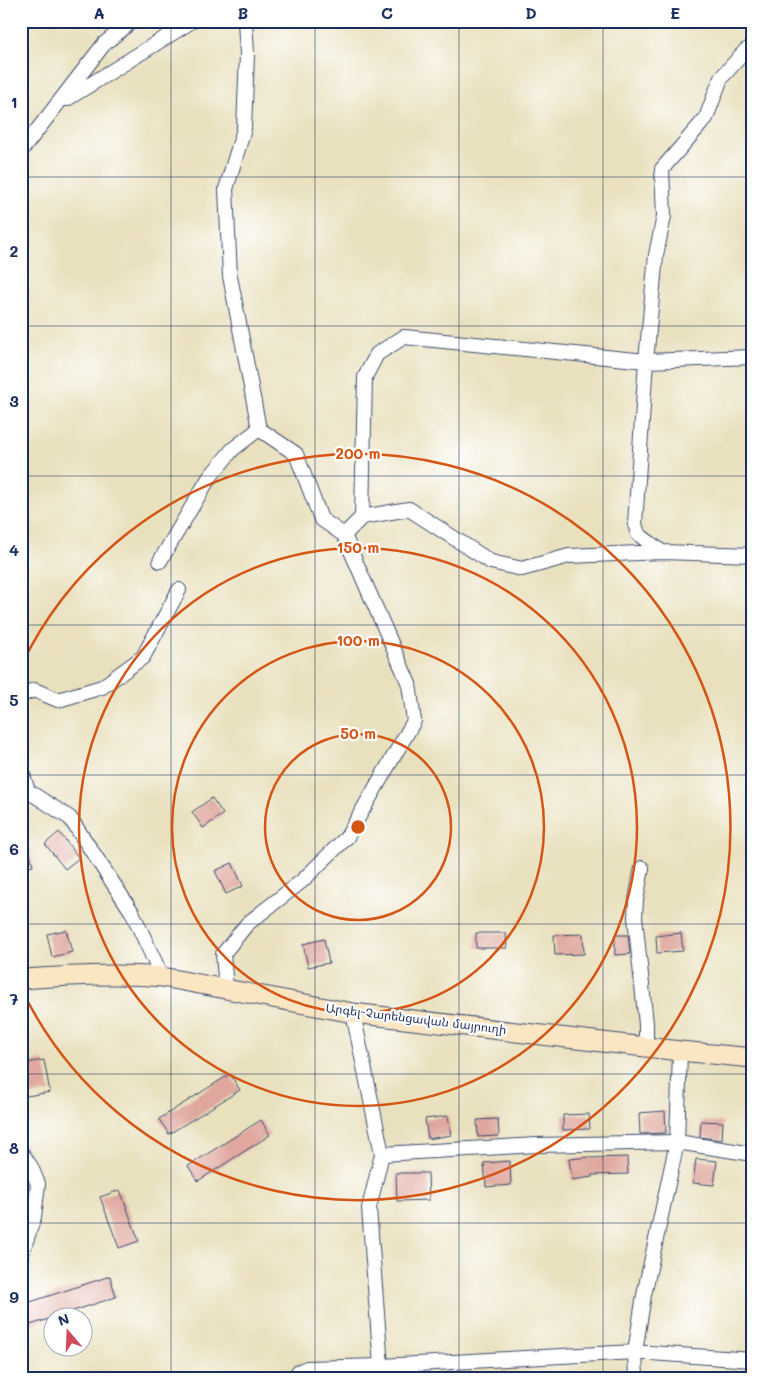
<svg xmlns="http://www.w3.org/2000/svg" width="774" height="1400" font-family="Mali,'Noto Sans Armenian',sans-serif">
<rect width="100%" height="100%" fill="#fff"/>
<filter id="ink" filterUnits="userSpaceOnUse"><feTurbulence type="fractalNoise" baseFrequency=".02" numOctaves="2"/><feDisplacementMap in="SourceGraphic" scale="10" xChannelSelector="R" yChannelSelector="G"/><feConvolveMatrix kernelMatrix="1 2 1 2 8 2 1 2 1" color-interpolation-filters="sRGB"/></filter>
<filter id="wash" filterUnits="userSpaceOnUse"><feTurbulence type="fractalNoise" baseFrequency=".0096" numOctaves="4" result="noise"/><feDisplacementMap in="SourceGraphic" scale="20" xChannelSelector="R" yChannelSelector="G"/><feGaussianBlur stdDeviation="1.12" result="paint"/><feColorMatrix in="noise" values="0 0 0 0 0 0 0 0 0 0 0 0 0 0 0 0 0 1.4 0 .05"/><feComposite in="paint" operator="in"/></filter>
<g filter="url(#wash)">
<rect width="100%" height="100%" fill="#e9e0bd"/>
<g id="blocks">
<path fill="#dfa79e" d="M212 798 223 814 203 828 192 812Z
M25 832 33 866 21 869V833Z
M59 832 79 858 65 869 45 844Z
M232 863 243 886 226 894 215 871Z
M66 930 72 952 52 957 47 934Z
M476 933H506L507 948H476Z
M681 933 683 951 657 953 656 936Z
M583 934 584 954 555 955 554 935Z
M615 935H628L630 954 615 955Z
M324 939 329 963 308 967 303 944Z
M44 1060 50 1092 21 1097V1064Z
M230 1074 240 1090 169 1134 159 1119Z
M665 1111 666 1133 640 1134 639 1113Z
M589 1114 590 1129 563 1130V1115Z
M448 1116 451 1135 428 1139 425 1119Z
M498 1119 499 1136 478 1137 477 1120Z
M261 1120 270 1135 198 1181 188 1166Z
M701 1121 723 1122 722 1140 700 1137Z
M590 1157V1158L627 1157 628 1174 592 1175V1177L572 1180 569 1159Z
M696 1159 717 1161 714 1185 693 1183Z
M510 1161 511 1185 486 1187 484 1163Z
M396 1173H428L429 1200 397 1201Z
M120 1190 139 1241 119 1248 100 1197Z
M110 1276 116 1297 21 1328V1305Z"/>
</g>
</g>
<g filter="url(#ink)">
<use href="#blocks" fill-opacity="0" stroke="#3a4a6c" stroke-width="1"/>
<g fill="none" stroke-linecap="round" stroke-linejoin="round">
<g stroke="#3a4a6c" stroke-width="16">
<path id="street" d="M67 99 192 21
M21 151 104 44 132 21
M362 517 365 377 377 354 404 337 646 361 753 357
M344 535 362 517 409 509 491 562 522 569 569 556 662 552 753 555
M662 552 638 534 635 524 646 361 656 255 664 216 662 169 706 118 721 78 745 51 753 46
M160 561 209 478 233 449 259 429
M21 695 34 690 58 700 102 687 143 657 179 590
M21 769 28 791 70 818 132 912 162 977
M642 868 636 900 635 917 646 1024V1047
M226 988 223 954 247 924 302 881 347 837 414 721 409 684 344 535 321 519 296 454 259 429 230 276 226 189 244 129 247 54 245 21
M353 1013 382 1154 369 1208 381 1366
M21 1152 31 1167 38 1184 34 1217 21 1256
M382 1154 537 1145 677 1142 753 1154
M294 1379 298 1372 307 1368 381 1366 635 1352 753 1360
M636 1379 635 1352 644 1295 677 1142 680 1051"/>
</g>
<g stroke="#3a4a6c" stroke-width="21">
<path id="secondary" d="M21 979C68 976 115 973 162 977L353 1013 680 1051 753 1058"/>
</g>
<use href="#street" stroke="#fff" stroke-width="14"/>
<use href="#secondary" stroke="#fbe6c4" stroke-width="19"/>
</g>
</g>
<path fill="none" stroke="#1b2f5e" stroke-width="1" stroke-opacity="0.55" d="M171 21V1379M315 21V1379M459 21V1379M603 21V1379M21 177H753M21 326H753M21 476H753M21 625H753M21 775H753M21 924H753M21 1074H753M21 1223H753"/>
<g fill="none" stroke="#d45514" stroke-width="2.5">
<circle cx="358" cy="827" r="93"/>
<circle cx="358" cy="827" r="186"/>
<circle cx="358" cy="827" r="279"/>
<path d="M21 666A373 373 0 1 1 21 988"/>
</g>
<g text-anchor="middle" stroke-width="4.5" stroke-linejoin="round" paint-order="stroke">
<g font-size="12" fill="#1b2f5e" stroke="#fff">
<text transform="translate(416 1019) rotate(7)" y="4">Արգել-Չարենցավան մայրուղի</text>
</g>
</g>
<circle cx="358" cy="827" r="8" fill="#d45514" stroke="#fff" stroke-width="2.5"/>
<g font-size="15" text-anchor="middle" font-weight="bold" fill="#d45514" stroke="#fff" stroke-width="4.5" stroke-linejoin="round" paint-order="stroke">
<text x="358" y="459">200 m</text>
<text x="358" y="553">150 m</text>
<text x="358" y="646">100 m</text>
<text x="358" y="739">50 m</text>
</g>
<rect width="774" height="1400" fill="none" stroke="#fff" stroke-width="55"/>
<g transform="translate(68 1332) rotate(341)"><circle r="24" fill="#ffffff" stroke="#a4acbf"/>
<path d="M0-4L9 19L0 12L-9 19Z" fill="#d1495b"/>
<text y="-8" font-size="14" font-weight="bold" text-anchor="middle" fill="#1b2f5e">N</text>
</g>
<rect x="28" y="28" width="718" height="1344" fill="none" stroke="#1b2f5e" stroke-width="2"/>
<g font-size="16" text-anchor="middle" font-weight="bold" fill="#1b2f5e">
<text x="99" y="19">A</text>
<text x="243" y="19">B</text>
<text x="387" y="19">C</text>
<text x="531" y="19">D</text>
<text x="675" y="19">E</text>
<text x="14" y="108">1</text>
<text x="14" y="257">2</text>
<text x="14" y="407">3</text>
<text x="14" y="556">4</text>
<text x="14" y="706">5</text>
<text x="14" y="855">6</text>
<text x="14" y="1005">7</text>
<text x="14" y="1154">8</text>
<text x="14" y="1303">9</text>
</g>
</svg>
